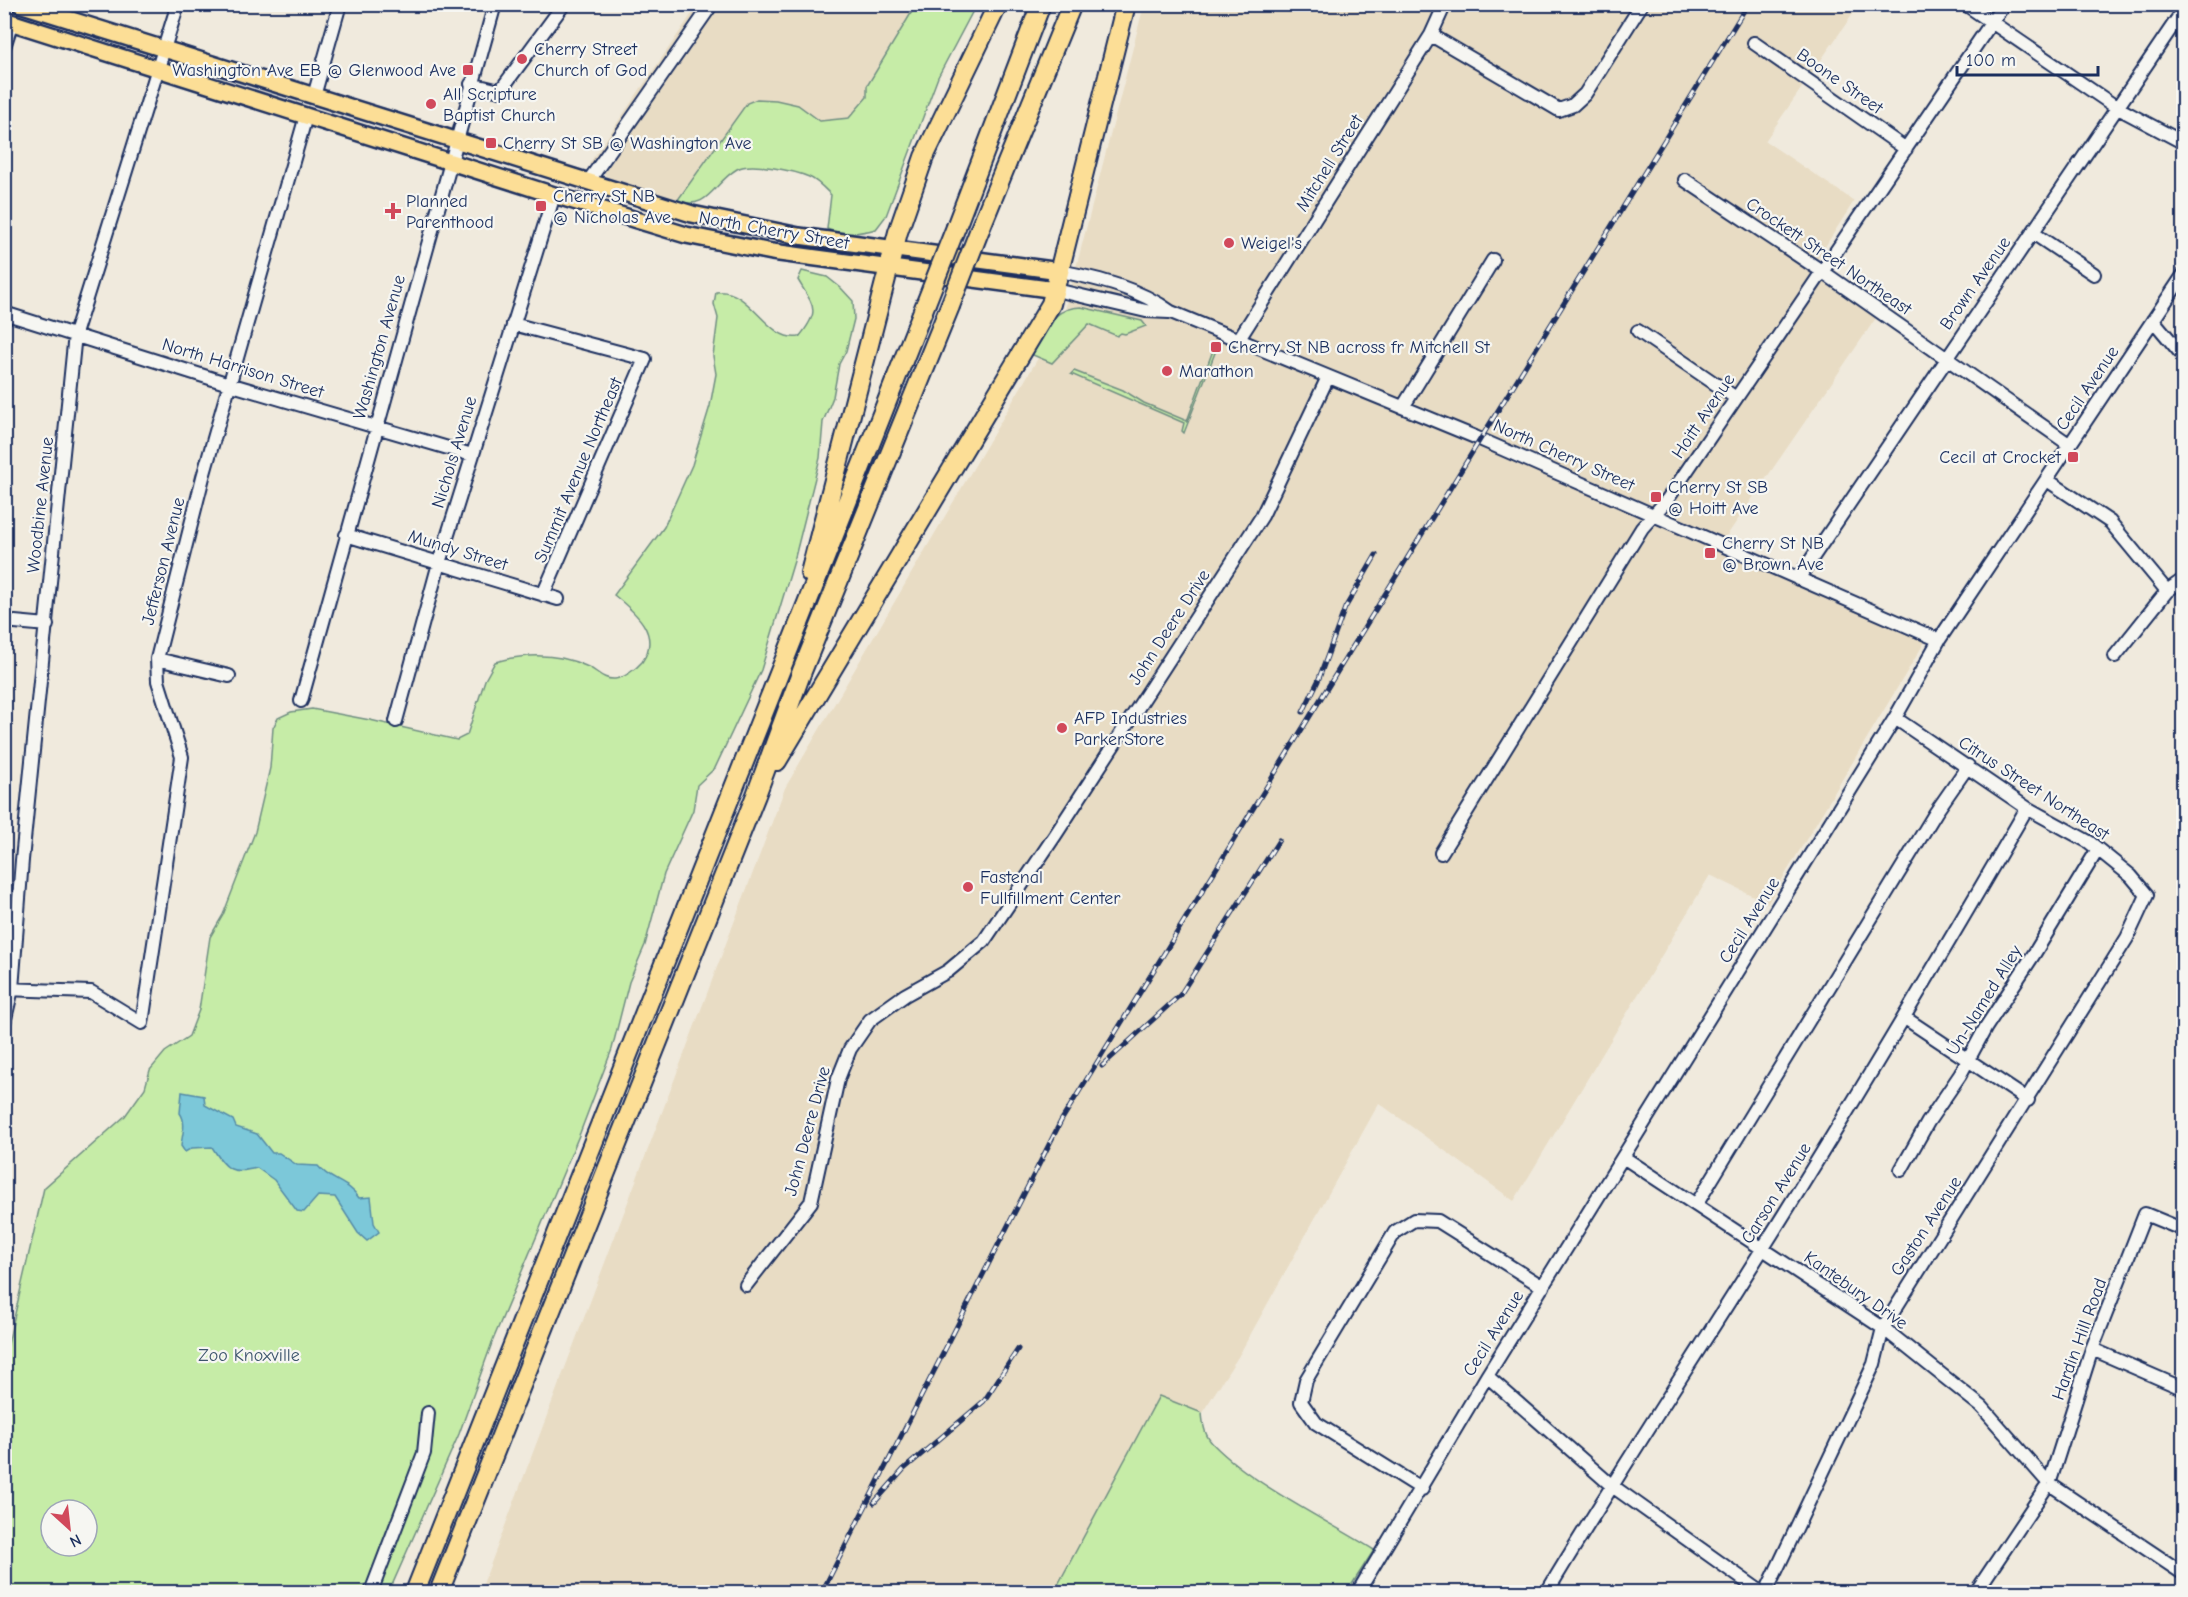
<svg xmlns="http://www.w3.org/2000/svg" width="2188" height="1597" font-family="'Comic Neue',sans-serif">
<rect width="100%" height="100%" fill="#f0eadd"/>
<filter id="ink" filterUnits="userSpaceOnUse"><feTurbulence type="fractalNoise" baseFrequency=".0167" numOctaves="2"/><feDisplacementMap in="SourceGraphic" scale="12" xChannelSelector="R" yChannelSelector="G"/><feConvolveMatrix kernelMatrix="1 2 1 2 8 2 1 2 1" color-interpolation-filters="sRGB"/></filter>
<g filter="url(#ink)">
<path fill="#e8dcc4" d="M698 5H916L867 85V97L849 118 820 121 798 105 747 103 677 201 612 181 605 175V168L589 164Z
M1144 5H1859L1765 141 1854 201 1811 269 1878 315 1717 550 1926 640 1768 903 1710 875 1514 1201 1379 1103 1238 1357 1202 1413 1159 1396 1054 1592H480L785 788 1064 314Z"/>
<path fill="#c6eca7" stroke="#708e82" stroke-width="1.5" fill-rule="evenodd" d="M916 5H976L938 77 886 216 876 229C860 233 843 236 827 229L831 195C825 189 817 180 809 177 795 171 750 161 737 169 712 184 709 211 677 201L747 103 757 99 776 100 798 105 820 121 849 118 867 97V86Z
M802 271 827 277 841 288 853 301 854 319 846 351 839 364 833 397 823 422 820 458 794 561 761 670 715 768 697 785 693 810 664 874 645 945 629 982 612 1049 580 1133 493 1340 459 1434 389 1592H5V1357L44 1188 125 1116 145 1088 150 1070 165 1052 189 1036 199 1010 210 937 223 915 255 832 270 768 273 728 278 718 291 712 312 709 370 720 457 740 467 735 485 680 495 662C524 654 557 653 586 666 597 670 602 680 615 679 624 678 636 669 642 662 662 634 635 612 614 595L664 527 692 465 710 406 716 374 713 356 718 318 714 304 716 292C751 287 766 342 799 337 821 310 814 307 798 280ZM51 1510H87V1546H51Z
M1081 307 1142 321 1146 326 1125 334 1121 333 1117 336 1089 324 1052 363 1028 353C1043 332 1052 307 1081 307Z
M1214 344 1218 345 1184 433 1182 431 1184 423 1071 374 1074 371 1123 390 1144 403 1187 421 1212 353 1211 347Z
M1159 1396 1202 1413C1203 1426 1205 1437 1215 1446 1254 1485 1326 1520 1374 1550L1347 1592H1054Z"/>
<path fill="#7bc8d9" stroke="#558ba8" stroke-width="1.5" d="M182 1092 204 1096 205 1105 233 1120 236 1127 257 1134 272 1153H279L297 1165 318 1166C330 1181 349 1182 359 1198L371 1197 374 1223 379 1232 367 1241 358 1233 335 1197 318 1196 304 1212 297 1211 274 1180 257 1168C231 1174 227 1171 212 1147L192 1148 185 1152 181 1146C182 1135 187 1123 180 1113Z"/>
<g fill="none" stroke-linecap="round" stroke-linejoin="round">
<g stroke="#1b2f5e" stroke-width="16">
<path id="minor" d="M1965 4 2116 107 2184 143
M1431 35 1559 110 1573 105 1585 94 1642 4
M1754 43 1906 149
M4 47 12 22
M471 84 500 91 564 4
M314 96 340 4
M1685 180 1823 272 2070 445
M588 182 712 4
M2033 233 2094 274
M1060 271C1099 279 1138 288 1171 312L1475 437 1939 640
M1056 290 1146 311 1169 312
M4 313 229 384 472 455
M2153 320 2184 357
M513 324 645 359 543 595
M1638 331 1736 398
M1239 339 1431 35 1445 4
M1403 407 1493 260
M2047 480 2110 522 2167 591
M346 535 558 599
M1798 579 2184 9
M4 621 47 625
M2115 656 2167 591 2184 579
M157 659 229 676
M301 701 495 4
M396 721 439 563 554 195
M1441 853 1642 528 1667 500 2004 4
M4 989 91 992 142 1023 182 757 158 681 157 659 203 477 306 116
M1905 1018 2028 1100
M4 1023 12 989 22 860 75 334 178 4
M1623 1157 1883 1328 1982 1407 2045 1479
M1901 1170 1928 1122 1960 1075 1986 1027 2034 954 2098 849
M1696 1205 1936 812 1968 766
M746 1285 811 1202 838 1079 850 1049 870 1020 905 995 948 971 984 941 1056 834 1262 516 1328 377
M2092 1349 2184 1389
M1487 1376 1611 1485 1761 1592
M2051 1478 2092 1349 2145 1214 2184 1230
M2054 1487 2184 1574
M1422 1489 1316 1423 1301 1402 1306 1380 1395 1232 1414 1220 1438 1221 1543 1287
M371 1592 424 1453 428 1413
M1358 1592 1487 1376 1895 718 1939 640 2184 274
M1547 1592C1616 1476 1691 1363 1763 1248 1854 1103 1941 956 2027 808
M1766 1592 1874 1364 1883 1328 2127 938 2147 895 2131 876 2089 842 2027 808 1895 718
M1976 1592 2045 1489"/>
</g>
<g stroke="#1b2f5e" stroke-width="20">
<path id="major" d="M20 4 692 214 799 236 1060 271
M4 20 554 195 686 235 772 252 1056 290"/>
</g>
<g stroke="#1b2f5e" stroke-width="22">
<path id="highway" d="M956 227 1041 4
M980 229 1072 4
M810 573 898 232 924 157 998 4
M777 761 1051 304 1126 4
M415 1592 926 303
M439 1592 756 795 802 671 950 306"/>
</g>
<use href="#minor" stroke="#f6f6f2" stroke-width="12"/>
<use href="#major" stroke="#fcde96" stroke-width="15"/>
<use href="#highway" stroke="#fcde96" stroke-width="18"/>
<g stroke="#1b2f5e" stroke-width="5">
<path id="rail" d="M1303 712 1318 681 1345 608 1376 555
M1102 1066 1180 995 1279 840
M874 1503 904 1469 984 1401 1018 1349
M822 1592 1061 1121 1748 4"/>
</g>
<use href="#rail" stroke="#f6f6f2" stroke-width="3" stroke-dasharray="9" stroke-linecap="butt"/>
<g stroke="#1b2f5e" stroke-width="22" stroke-linecap="butt">
<path id="highway-bridge" d="M926 303 956 227
M950 306 980 229"/>
</g>
<use href="#highway-bridge" stroke="#fcde96" stroke-width="18"/>
</g>
</g>
<g fill="#d1495b" stroke="#f6f6f2" stroke-width="2">
<circle cx="522" cy="59" r="6"/>
<rect x="462" y="64" width="12" height="12" rx="3"/>
<circle cx="431" cy="104" r="6"/>
<rect x="485" y="137" width="12" height="12" rx="3"/>
<rect x="535" y="200" width="12" height="12" rx="3"/>
<path d="M390 202h6v6h6v6h-6v6h-6v-6h-6v-6h6z"/>
<circle cx="1229" cy="243" r="6"/>
<rect x="1210" y="341" width="12" height="12" rx="3"/>
<circle cx="1167" cy="371" r="6"/>
<rect x="2067" y="451" width="12" height="12" rx="3"/>
<rect x="1650" y="491" width="12" height="12" rx="3"/>
<rect x="1704" y="547" width="12" height="12" rx="3"/>
<circle cx="1062" cy="728" r="6"/>
<circle cx="968" cy="887" r="6"/>
</g>
<g text-anchor="middle" stroke-width="4.5" stroke-linejoin="round" paint-order="stroke">
<g font-size="18" fill="#1b2f5e" stroke="#f6f6f2" text-anchor="start">
<text x="534" y="55">Cherry Street<tspan x="534" dy="21">Church of God</tspan></text>
<text x="456" y="76" text-anchor="end">Washington Ave EB @ Glenwood Ave</text>
<text x="443" y="100">All Scripture<tspan x="443" dy="21">Baptist Church</tspan></text>
<text x="503" y="149">Cherry St SB @ Washington Ave</text>
<text x="553" y="202">Cherry St NB<tspan x="553" dy="21">@ Nicholas Ave</tspan></text>
<text x="406" y="207">Planned<tspan x="406" dy="21">Parenthood</tspan></text>
<text x="1241" y="249">Weigel's</text>
<text x="1228" y="353">Cherry St NB across fr Mitchell St</text>
<text x="1179" y="377">Marathon</text>
<text x="2061" y="463" text-anchor="end">Cecil at Crocket</text>
<text x="1668" y="493">Cherry St SB<tspan x="1668" dy="21">@ Hoitt Ave</tspan></text>
<text x="1722" y="549">Cherry St NB<tspan x="1722" dy="21">@ Brown Ave</tspan></text>
<text x="1074" y="724">AFP Industries<tspan x="1074" dy="21">ParkerStore</tspan></text>
<text x="980" y="883">Fastenal<tspan x="980" dy="21">Fullfillment Center</tspan></text>
</g>
<g font-size="18" fill="#1b2f5e" stroke="#f6f6f2">
<text transform="translate(1840 81) rotate(35)" y="6">Boone Street</text>
<text transform="translate(1329 163) rotate(-58)" y="6">Mitchell Street</text>
<text transform="translate(774 230) rotate(10)" y="6">North Cherry Street</text>
<text transform="translate(1829 256) rotate(34)" y="6">Crockett Street Northeast</text>
<text transform="translate(1975 283) rotate(-55)" y="6">Brown Avenue</text>
<text transform="translate(379 347) rotate(-74)" y="6">Washington Avenue</text>
<text transform="translate(243 368) rotate(17)" y="6">North Harrison Street</text>
<text transform="translate(2087 388) rotate(-56)" y="6">Cecil Avenue</text>
<text transform="translate(1703 416) rotate(-56)" y="6">Hoitt Avenue</text>
<text transform="translate(454 452) rotate(-73)" y="6">Nichols Avenue</text>
<text transform="translate(1564 455) rotate(24)" y="6">North Cherry Street</text>
<text transform="translate(578 470) rotate(-67)" y="6">Summit Avenue Northeast</text>
<text transform="translate(40 505) rotate(-84)" y="6">Woodbine Avenue</text>
<text transform="translate(458 550) rotate(17)" y="6">Mundy Street</text>
<text transform="translate(163 561) rotate(-76)" y="6">Jefferson Avenue</text>
<text transform="translate(1169 627) rotate(-57)" y="6">John Deere Drive</text>
<text transform="translate(2034 788) rotate(33)" y="6">Citrus Street Northeast</text>
<text transform="translate(1749 920) rotate(-58)" y="6">Cecil Avenue</text>
<text transform="translate(1984 1000) rotate(-58)" y="6">Un-Named Alley</text>
<text transform="translate(807 1131) rotate(-75)" y="6">John Deere Drive</text>
<text transform="translate(1776 1193) rotate(-58)" y="6">Carson Avenue</text>
<text transform="translate(1926 1226) rotate(-57)" y="6">Gaston Avenue</text>
<text transform="translate(1856 1290) rotate(35)" y="6">Kantebury Drive</text>
<text transform="translate(1493 1333) rotate(-58)" y="6">Cecil Avenue</text>
<text transform="translate(2079 1339) rotate(-70)" y="6">Hardin Hill Road</text>
</g>
<g font-size="18" fill="#3d556d" stroke="#f6f6f2">
<text x="249" y="1361">Zoo Knoxville</text>
</g>
</g>
<rect width="2188" height="1597" fill="none" stroke="#f6f6f2" stroke-width="24"/>
<rect x="12" y="12" width="2164" height="1573" fill="none" stroke="#1b2f5e" stroke-width="2" filter="url(#ink)"/>
<g transform="translate(69 1528) rotate(153)"><circle r="28" fill="#f6f6f2" stroke="#9ea6b7" stroke-width="1.5"/>
<path d="M0-4.5L10 22L0 15L-10 22Z" fill="#d1495b"/>
<text y="-9" font-size="16" font-weight="bold" text-anchor="middle" fill="#1b2f5e">N</text>
</g>
<path d="M1957 66v9h141v-9" fill="none" stroke="#1b2f5e" stroke-width="3"/>
<text x="1966" y="66" font-size="18" fill="#1b2f5e" stroke="#f6f6f2" stroke-width="4.5" paint-order="stroke">100 m</text>
</svg>
